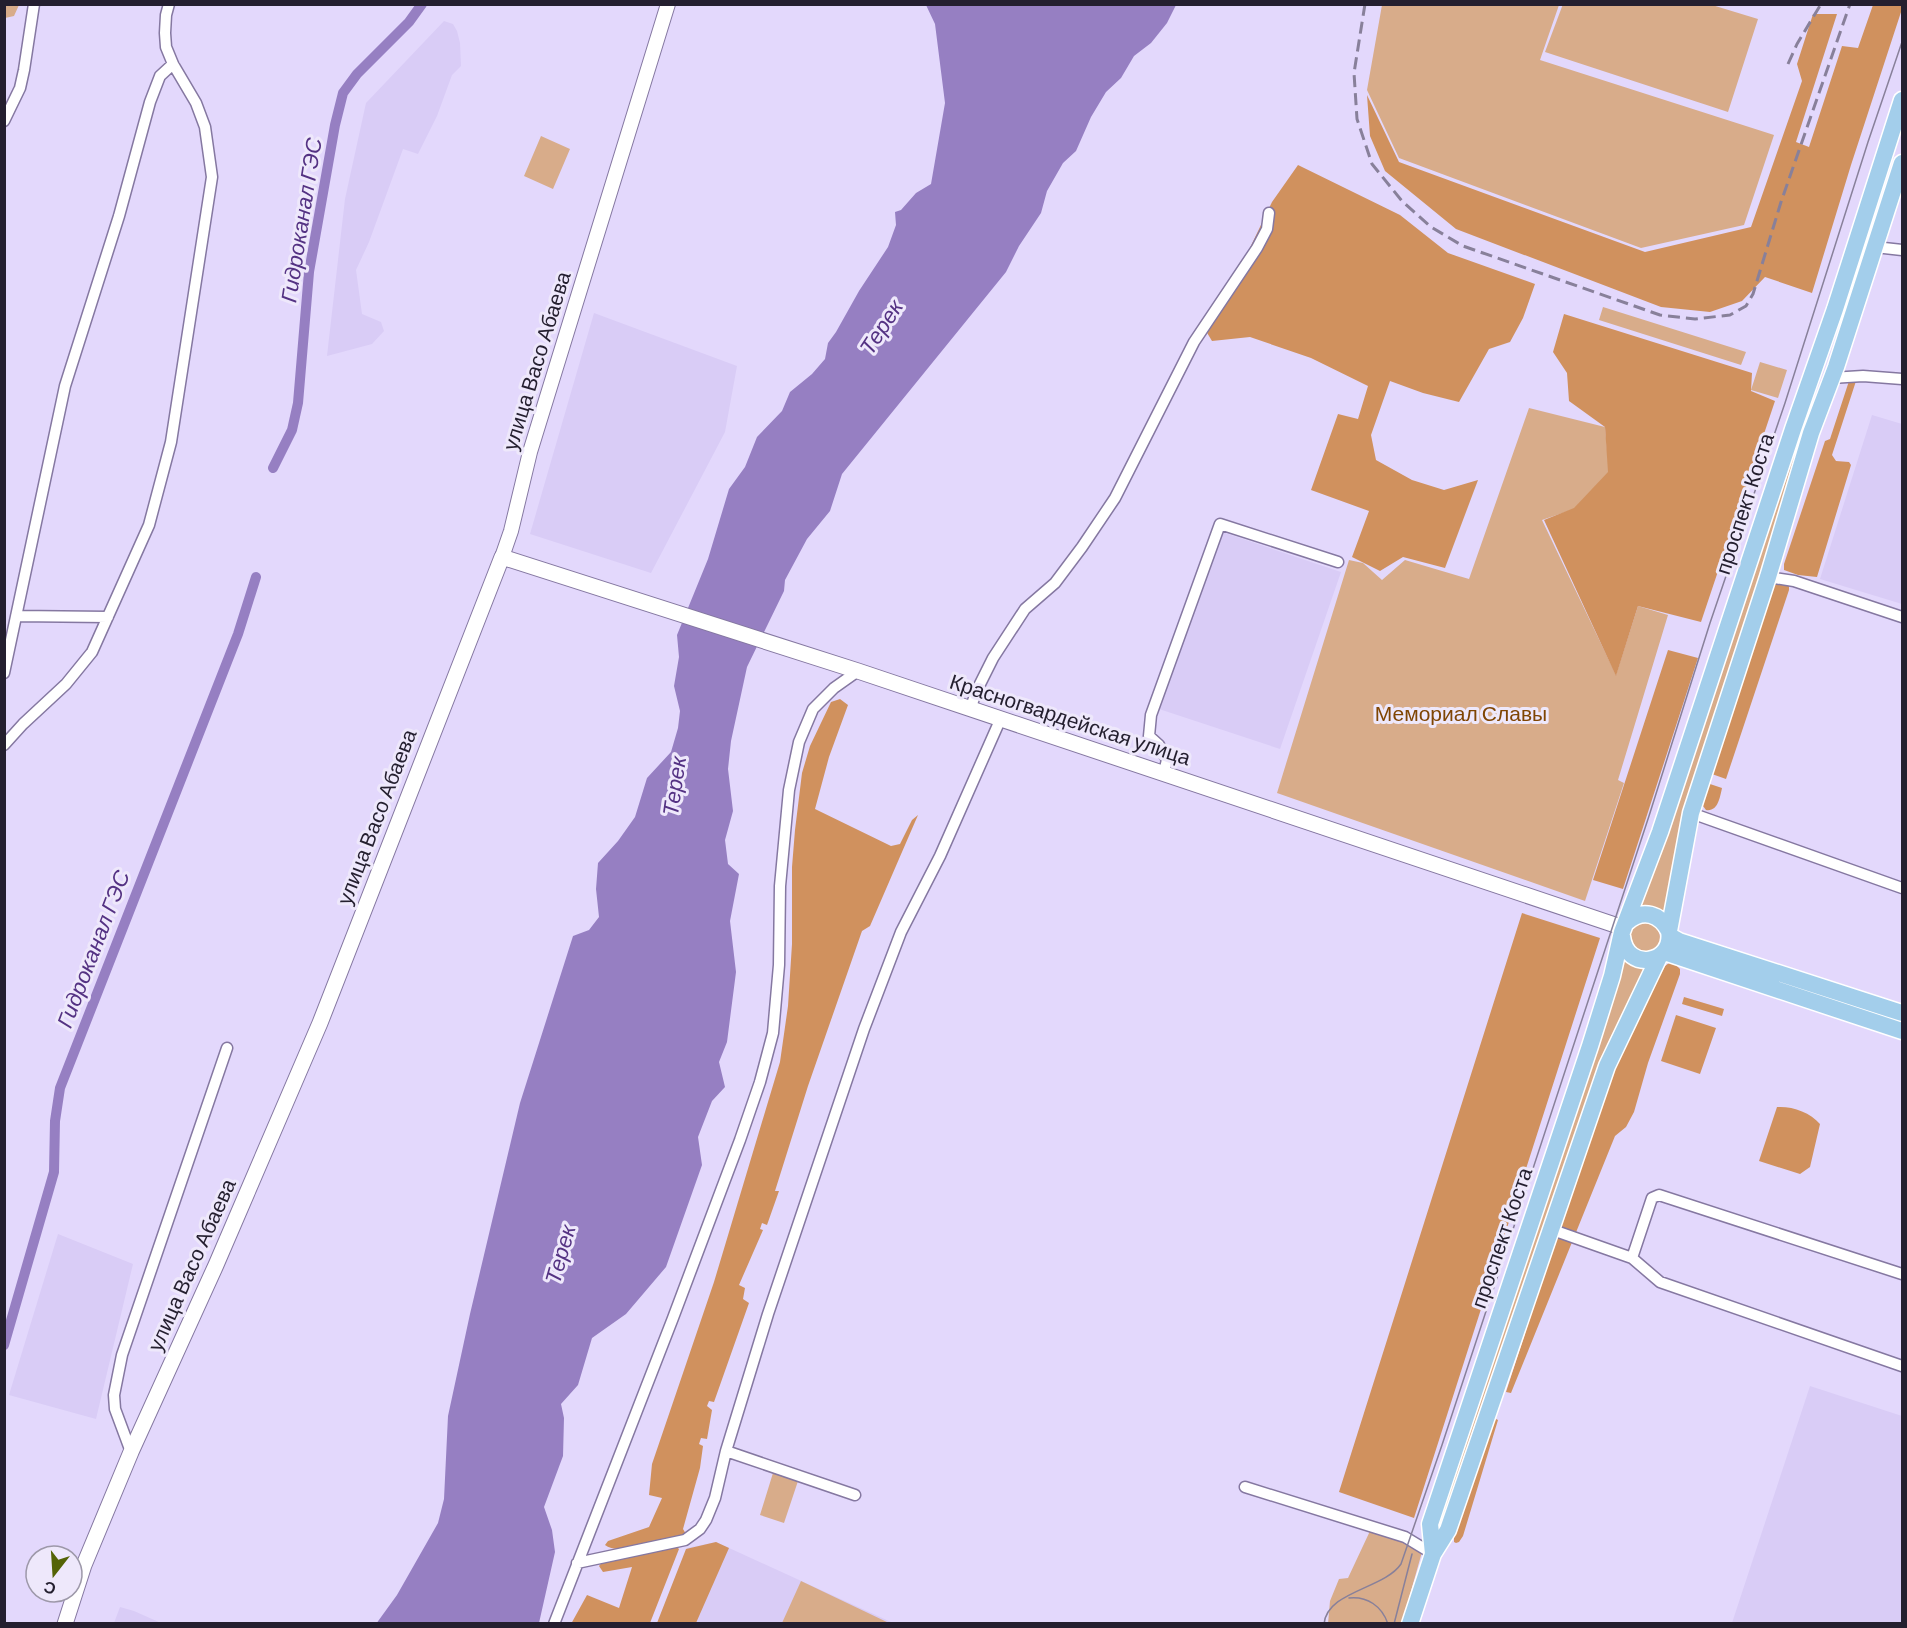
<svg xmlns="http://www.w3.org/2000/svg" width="1907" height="1628" font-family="Barlow,sans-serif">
<rect width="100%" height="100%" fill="#e3d8fc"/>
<path fill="#d9ccf6" d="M444 21 453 24 457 31 460 43 461 66 452 75 437 116 418 154 403 149 369 242 356 270 362 314 381 322 384 331 372 344 327 356 345 199 366 103Z
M594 313 737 366 725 432 651 573 530 534Z
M1872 415 1902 424V604L1820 579Z
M1222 532 1341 572 1280 749 1159 709Z
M58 1234 133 1264 96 1419 9 1395Z
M1810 1386 1902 1416V1623H1732Z
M716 1542 891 1622V1624H657L687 1548Z
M120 1607 134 1611 161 1623H114Z"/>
<path fill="#d8ac8a" d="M5 4H19V5L14 16 5 18Z
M1563 4 1712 5 1758 19 1728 112 1545 52Z
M1382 5H1559L1540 60 1774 135 1744 225 1641 248 1399 158 1367 90Z
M541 136 570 149 553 189 524 176Z
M1603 307 1746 352 1741 365 1599 320Z
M1760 362 1787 370 1778 398 1751 390Z
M1529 408 1605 427 1609 472 1574 509 1542 520 1616 675 1638 606 1668 615 1618 780 1624 783 1585 901 1277 793 1349 560 1363 563 1382 580 1405 560 1469 579Z
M1800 439 1804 441 1666 919 1637 910Z
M1630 938a15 15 0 1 1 30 0a15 15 0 1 1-30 0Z
M1623 954 1648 965 1443 1528 1434 1526Z
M773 1473 798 1481 784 1523 760 1515Z
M1370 1531 1401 1538 1422 1552 1402 1623 1328 1624 1330 1601 1339 1579 1348 1578Z
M801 1581 889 1623H782Z"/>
<path fill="#d0915e" d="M1873 5H1902V9L1851 165 1812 293 1765 277 1742 301 1710 312 1661 307 1456 229 1385 171 1370 136 1367 95 1399 162 1645 252 1751 227 1802 81 1797 64 1813 14H1837L1796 142 1809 147 1842 46 1858 48Z
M1298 165 1400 215 1448 253 1535 284 1523 318 1510 342 1489 349 1459 402 1423 393 1390 381 1371 435 1376 460 1412 480 1444 490 1478 480 1445 568 1403 557 1380 571 1352 557 1369 511 1311 490 1338 414 1358 419 1368 386 1311 358 1250 337 1212 341 1206 331 1247 254 1272 202Z
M1564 314 1752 373 1751 391 1775 401 1701 622 1638 606 1616 676 1544 520 1574 508 1608 472 1605 427 1569 401 1567 373 1553 352Z
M1849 381H1856L1832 455 1836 461 1849 462 1851 465 1817 577 1798 575 1784 570V564L1825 441 1830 439Z
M1773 580 1789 583V590L1726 779 1709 773Z
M1668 650 1698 658 1623 889 1593 880Z
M840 699 848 705 829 757 815 809 891 846 900 844 912 820 918 815 870 926 862 931 808 1086 775 1191H779L767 1225 762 1223 760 1229 763 1230 739 1285 745 1288 743 1299 749 1303 714 1402 709 1401 707 1406 712 1410 707 1439 701 1438 699 1444 703 1446 700 1468 683 1529 686 1534C668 1538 619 1557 605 1545L608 1541 649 1527 662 1498 649 1495 652 1464 714 1282 780 1062 788 1006 792 944V867L795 830 802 773 810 746 831 702Z
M1707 783 1722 788C1720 797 1718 812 1706 810L1703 806Z
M1522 913 1600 938 1414 1518 1339 1492Z
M1669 963 1675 964 1680 969V974L1648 1063 1634 1112 1626 1127 1615 1136 1511 1393 1506 1392 1611 1068 1665 966Z
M1684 997 1724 1009 1722 1016 1682 1004Z
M1676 1015 1716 1028 1700 1074 1661 1061Z
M1777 1107C1792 1106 1810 1112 1820 1124L1810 1167 1800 1174 1759 1161Z
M1496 1419 1498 1420 1463 1536 1459 1542 1456 1543 1454 1542V1536L1492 1421Z
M716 1542 729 1548 696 1623H657L686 1549Z
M676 1546 679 1549 650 1623 571 1624 587 1595 619 1608 632 1567 603 1572 599 1566 603 1561Z"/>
<path fill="#967fc2" d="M926 5H1176L1167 23 1151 43 1134 56 1121 78 1106 92 1091 117 1076 151 1063 163 1047 191 1041 213 1019 246 1006 272 842 474 830 511 807 539 785 580 784 591 747 667 731 741 728 769 733 811 725 840 728 864 739 874 730 921 736 972 727 1042 719 1062 725 1087 712 1101 698 1137 702 1165 666 1267 626 1314 592 1338 578 1385 561 1404 564 1418 563 1456 544 1507 552 1530 555 1552 539 1623 376 1624 397 1595 438 1523 444 1499 448 1416 470 1314 520 1103 573 936 589 930 599 917 596 889 598 863 618 841 635 817 647 778 671 752 678 728 680 711 674 686 679 657 677 635 708 559 729 489 745 467 757 437 782 411 790 392 812 374 825 359 828 343 836 332 859 291 888 247 896 225 895 212 901 210 916 193 931 184 945 103 935 24Z"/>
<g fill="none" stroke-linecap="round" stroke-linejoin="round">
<path stroke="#967fc2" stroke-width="10" d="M273 468 292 430 298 403 309 272 335 125 343 93 357 74 409 22 422 4
M4 1345 54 1172 55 1121 60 1088 238 634 256 577"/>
<g stroke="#8578a1" stroke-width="13">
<path id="minor" d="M4 121 20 88 24 70 34 4
M1875 247 1902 250
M1831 378 1863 376 1902 379
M1768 577 1794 581 1902 617
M16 616 108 617
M4 673 65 386 119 216 150 102 160 76 173 64
M970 709 978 688 993 658 1025 609 1055 583 1082 547 1115 498 1194 342 1257 248 1267 229 1269 213
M4 745 23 724 66 684 92 652 149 525 171 442 212 177 205 127 196 103 173 64 166 47 165 33 166 15 169 4
M1164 772 1167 760 1159 745 1149 736 1151 715 1220 524 1338 562
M1691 813 1902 888
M1550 1229 1632 1258 1660 1282 1902 1366
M1632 1258 1652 1198 1659 1195 1902 1274
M726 1451 855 1495
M131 1452 115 1409 114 1395 122 1355 227 1048
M1245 1487 1405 1537 1433 1554
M577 1563 685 1540 700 1529 706 1520 715 1498 726 1451 768 1314 864 1029 901 932 940 856 1001 718
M554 1624 673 1318 740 1140 760 1082 773 1033 779 965 780 886 789 790 799 742 813 709 834 688 858 671"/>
</g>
<g stroke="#8578a1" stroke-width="16">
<path id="tertiary" d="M502 557 511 531 530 452 668 4"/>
</g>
<g stroke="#8578a1" stroke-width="17">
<path id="secondary" d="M65 1624 84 1565 131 1452 216 1265 320 1023 502 557 858 671 1624 928"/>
</g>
<g stroke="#fff" stroke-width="19">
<path id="primary" d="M1669 931 1691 813 1768 577 1811 433 1836 367 1902 163
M1622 936C1626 973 1675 964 1669 931 1660 914 1643 908 1627 922
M1670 936 1679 941 1902 1013
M1664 952 1902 1031
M1433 1554 1430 1524 1590 1046 1612 976 1622 932 1660 832 1793 429 1835 309 1902 100
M1410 1624 1433 1554 1448 1530 1607 1066 1659 957"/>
</g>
<use href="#minor" stroke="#fff" stroke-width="10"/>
<use href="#tertiary" stroke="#fff" stroke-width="14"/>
<use href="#secondary" stroke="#fff" stroke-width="15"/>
<use href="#primary" stroke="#a3ceeb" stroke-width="16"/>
<path stroke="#88809a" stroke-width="1.5" d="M1349 1598C1367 1596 1382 1606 1388 1624
M1324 1624C1327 1591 1384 1589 1401 1564L1442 1445 1649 816 1710 623 1785 403 1868 142 1902 42
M1394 1624 1412 1554"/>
<path stroke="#88809a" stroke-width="3" stroke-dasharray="12 6" stroke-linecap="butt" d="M1365 4 1354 73 1357 119 1372 164 1402 201 1431 227 1463 246 1660 315 1695 319 1730 315 1746 306 1753 294 1781 202 1850 4
M1788 64 1797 44 1821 4"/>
</g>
<g text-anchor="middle" stroke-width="6" stroke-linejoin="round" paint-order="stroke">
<g font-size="21" fill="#241f2f" stroke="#eee8fb">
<text transform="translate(537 361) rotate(-73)" y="7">улица Васо Абаева</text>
<text transform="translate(1745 504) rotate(-72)" y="7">проспект Коста</text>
<text transform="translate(1070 720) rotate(18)" y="7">Красногвардейская улица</text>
<text transform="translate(377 817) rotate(-69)" y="7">улица Васо Абаева</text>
<text transform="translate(1502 1238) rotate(-71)" y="7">проспект Коста</text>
<text transform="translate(192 1265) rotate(-66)" y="7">улица Васо Абаева</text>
</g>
<g font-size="21" fill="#7f4504" stroke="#eee8fb">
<text x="1461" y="721">Мемориал Славы</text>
</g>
<g font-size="22" font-style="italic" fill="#543283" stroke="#eee8fb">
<text transform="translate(301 220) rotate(-81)" y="8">Гидроканал ГЭС</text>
<text transform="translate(881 327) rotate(-57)" y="8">Терек</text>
<text transform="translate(674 786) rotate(-82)" y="8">Терек</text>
<text transform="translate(93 949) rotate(-69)" y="8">Гидроканал ГЭС</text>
<text transform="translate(560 1254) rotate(-74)" y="8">Терек</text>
</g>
</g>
<rect width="1907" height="1628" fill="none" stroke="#241f2f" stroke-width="12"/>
<g transform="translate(54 1574) rotate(197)"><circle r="28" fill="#eee8fb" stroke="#9d98a9" stroke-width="1.5"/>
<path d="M0-4.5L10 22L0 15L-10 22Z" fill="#546306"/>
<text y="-9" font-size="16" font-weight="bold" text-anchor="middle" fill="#241f2f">С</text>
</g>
</svg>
